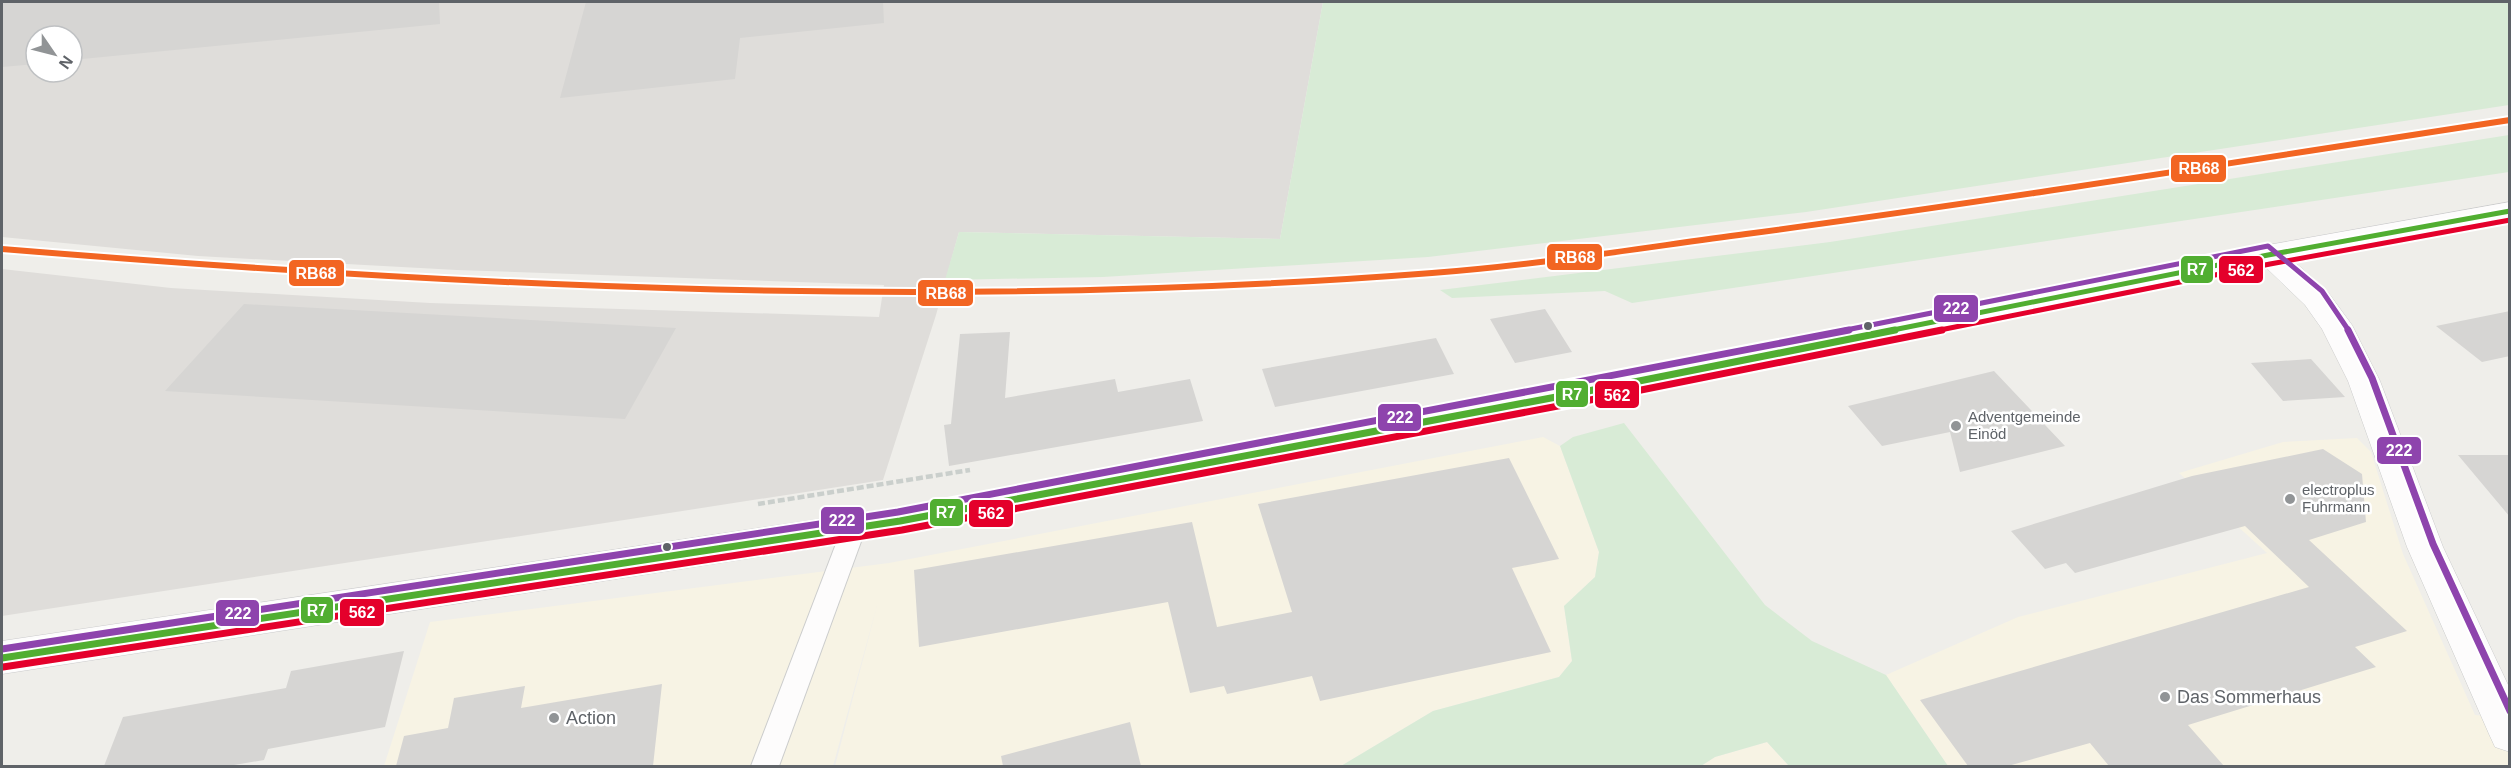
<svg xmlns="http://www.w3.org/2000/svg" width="2511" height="768" font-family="Arial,sans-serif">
<rect width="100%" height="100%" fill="#efeeea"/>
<path fill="#f7f3e4" d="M1543 437 1560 446 1599 552 1595 577 1564 606 1572 661 1559 677 1433 711 1341 766H835L878 602 833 766H384L430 622 889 563Z
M2357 438 2371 452 2403 554 2475 715 2509 718V766H1948L1886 675 2018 617 2267 553 2179 473 2283 442Z
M1767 742 1789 766H1701L1715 757Z"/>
<path fill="#dfddda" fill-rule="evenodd" d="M2 2H1323L1280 239 959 232 936 315 883 480 2 616V269L171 288 430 303 879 317 884 285 457 270 198 256 2 237ZM36 36H72V72H36Z"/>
<path fill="#d8ebd6" d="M1323 2H2509V105L1806 212 1428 257 1103 277 945 280 959 232 1280 239Z
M2509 135V172L1632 303 1605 291 1452 298 1440 290 1830 242Z
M1624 423 1765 605 1812 641 1886 675 1948 766H1789L1767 742 1715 757 1701 766H1341L1433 711 1559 677 1572 661 1564 606 1595 577 1599 552 1560 446 1573 437Z"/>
<path fill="#d6d5d3" d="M2 2H439L440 24 72 60V36H36V64L2 67Z
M586 2H883L884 23 740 38 735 79 560 98Z
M244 304 676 328 625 419 165 391Z
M1545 309 1572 352 1515 363 1490 319Z
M2510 311V356L2482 362 2436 326Z
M1010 332 1005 398 1115 379 1118 392 1190 379 1203 421 949 466 944 425 951 424 960 334Z
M1436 338 1454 374 1275 407 1262 369Z
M2311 359 2345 397 2283 401 2251 363Z
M1994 371 2065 446 1960 472 1950 432 1882 446 1848 406Z
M2323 449 2362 474 2366 522 2309 540 2407 631 2355 647 2376 667 2188 725 2224 766H2109L2090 743 2008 766H1968L1920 700 2309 587 2245 526 2075 573 2066 563 2045 569 2011 531 2192 476Z
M2458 455H2510V517Z
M1509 458 1559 559 1512 568 1551 652 1320 701 1312 676 1227 694 1224 686 1190 693 1168 602 919 647 914 570 1192 522 1217 627 1292 612 1258 504Z
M404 651 385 727 268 749 264 760 228 766H104L123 717 286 688 291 671Z
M662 684 653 766H396L404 736 448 728 454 698 525 686 521 708Z
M1130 722 1141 766H1003L1001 756Z"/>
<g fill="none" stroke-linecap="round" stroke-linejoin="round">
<g stroke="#cbcccc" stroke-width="2">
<path id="lane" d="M854 518 863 521 866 528 779 766H751L842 528 845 521Z"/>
</g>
<g stroke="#cbcccc" stroke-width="1">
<path id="street" d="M2268 245 2279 248 2327 291 2352 325 2380 381 2443 547 2510 689V752L2495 747 2489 734 2407 547 2348 381 2322 329 2305 305 2253 255 2257 248Z"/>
</g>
<g stroke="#cacacb" stroke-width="1">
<path id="secondary" d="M2510 202V220L2268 265 1609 399 900 535 2 674V641L900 507 1609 375 2268 245Z"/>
</g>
<path stroke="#cacfcc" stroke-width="4.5" stroke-dasharray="7 3" stroke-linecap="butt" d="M758 504 970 470"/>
<use href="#lane" fill="#fdfcfc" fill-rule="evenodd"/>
<use href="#street" fill="#fdfcfc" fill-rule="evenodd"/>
<use href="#secondary" fill="#fdfcfc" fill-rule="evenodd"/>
<g stroke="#fff" stroke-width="9">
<path id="bus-1-far1" d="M1888 331 2268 255 2510 211"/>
</g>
<g stroke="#fff" stroke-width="11">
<path id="bus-1" d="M2 658 900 521 1609 387 1895 330"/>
</g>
<g stroke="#fff" stroke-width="9">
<path id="bus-2-far1" d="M1935 331 2270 264 2510 220"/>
</g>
<g stroke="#fff" stroke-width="11">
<path id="bus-2" d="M3 667 902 530 1611 396 1942 330"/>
</g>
<g stroke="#fff" stroke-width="9">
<path id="bus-3-far1" d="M1841 331 2268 246 2322 291 2349 331"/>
</g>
<g stroke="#fff" stroke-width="11">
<path id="bus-3" d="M2348 330 2372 378 2433 544 2510 711
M2 649 898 512 1849 330"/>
</g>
<use href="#bus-1-far1" stroke="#51ae31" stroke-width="5"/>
<use href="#bus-1" stroke="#51ae31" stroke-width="7"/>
<use href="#bus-2-far1" stroke="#e4002b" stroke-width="5"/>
<use href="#bus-2" stroke="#e4002b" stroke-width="7"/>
<use href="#bus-3-far1" stroke="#8e44ad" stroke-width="5"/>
<use href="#bus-3" stroke="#8e44ad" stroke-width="7"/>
<g stroke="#fff" stroke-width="10">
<path id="rail-1" d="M2 249C478 288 955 310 1432 273 1537 265 1641 248 1746 234 2001 200 2255 159 2510 120"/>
</g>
<use href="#rail-1" stroke="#f26522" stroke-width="6"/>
</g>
<g fill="#5f6368" stroke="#fff" stroke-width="2">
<circle cx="1868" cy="326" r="5"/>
<circle cx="667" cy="547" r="5"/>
</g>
<g fill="#919496" stroke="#fff" stroke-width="2">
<circle cx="1956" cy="426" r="6"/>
<circle cx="2290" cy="499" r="6"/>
<circle cx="2165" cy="697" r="6"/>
<circle cx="554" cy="718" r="6"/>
</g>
<g text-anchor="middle" stroke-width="5" stroke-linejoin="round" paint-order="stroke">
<g font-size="15" fill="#5f6368" stroke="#fff" text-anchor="start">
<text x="1968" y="422">Adventgemeinde<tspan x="1968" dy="17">Einöd</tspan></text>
<text x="2302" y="495">electroplus<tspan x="2302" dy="17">Fuhrmann</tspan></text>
</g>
<g font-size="18" fill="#5f6368" stroke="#fff" text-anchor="start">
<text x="2177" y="703">Das Sommerhaus</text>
<text x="566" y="724">Action</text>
</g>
</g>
<g stroke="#fff" stroke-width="2">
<rect x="2170" y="154" width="57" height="29" rx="6" fill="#f26522"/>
<rect x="1546" y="243" width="57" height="28" rx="6" fill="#f26522"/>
<rect x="2180" y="255" width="34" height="29" rx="6" fill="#51ae31"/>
<rect x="2218" y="255" width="46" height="29" rx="6" fill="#e4002b"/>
<rect x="288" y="259" width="57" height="28" rx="6" fill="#f26522"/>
<rect x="917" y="279" width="57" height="28" rx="6" fill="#f26522"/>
<rect x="1933" y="294" width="46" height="29" rx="6" fill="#8e44ad"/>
<rect x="1555" y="380" width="34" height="28" rx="6" fill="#51ae31"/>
<rect x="1594" y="380" width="46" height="29" rx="6" fill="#e4002b"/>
<rect x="1377" y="403" width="45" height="29" rx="6" fill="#8e44ad"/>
<rect x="2376" y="436" width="46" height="29" rx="6" fill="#8e44ad"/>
<rect x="929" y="498" width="35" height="29" rx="6" fill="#51ae31"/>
<rect x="968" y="499" width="46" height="29" rx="6" fill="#e4002b"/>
<rect x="820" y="506" width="45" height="29" rx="6" fill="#8e44ad"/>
<rect x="300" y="596" width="34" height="28" rx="6" fill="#51ae31"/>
<rect x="339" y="598" width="46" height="29" rx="6" fill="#e4002b"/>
<rect x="215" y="599" width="45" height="28" rx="6" fill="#8e44ad"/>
</g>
<g font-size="16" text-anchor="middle" font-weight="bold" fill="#fff">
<text x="2199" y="174">RB68</text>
<text x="1575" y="263">RB68</text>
<text x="2197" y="275">R7</text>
<text x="2241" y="276">562</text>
<text x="316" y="279">RB68</text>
<text x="946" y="299">RB68</text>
<text x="1956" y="314">222</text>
<text x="1572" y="400">R7</text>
<text x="1617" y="401">562</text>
<text x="1400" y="423">222</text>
<text x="2399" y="456">222</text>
<text x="946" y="518">R7</text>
<text x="991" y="519">562</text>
<text x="842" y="526">222</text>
<text x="317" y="616">R7</text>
<text x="362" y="618">562</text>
<text x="238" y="619">222</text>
</g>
<rect width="2511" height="768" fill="none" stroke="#5f6368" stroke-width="6"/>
<g transform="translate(54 54) rotate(125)"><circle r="28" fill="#ffffff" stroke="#bfc1c3" stroke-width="1.5"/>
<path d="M0-4.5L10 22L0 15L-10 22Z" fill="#919496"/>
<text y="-9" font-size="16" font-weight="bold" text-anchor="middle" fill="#5f6368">N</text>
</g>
</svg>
